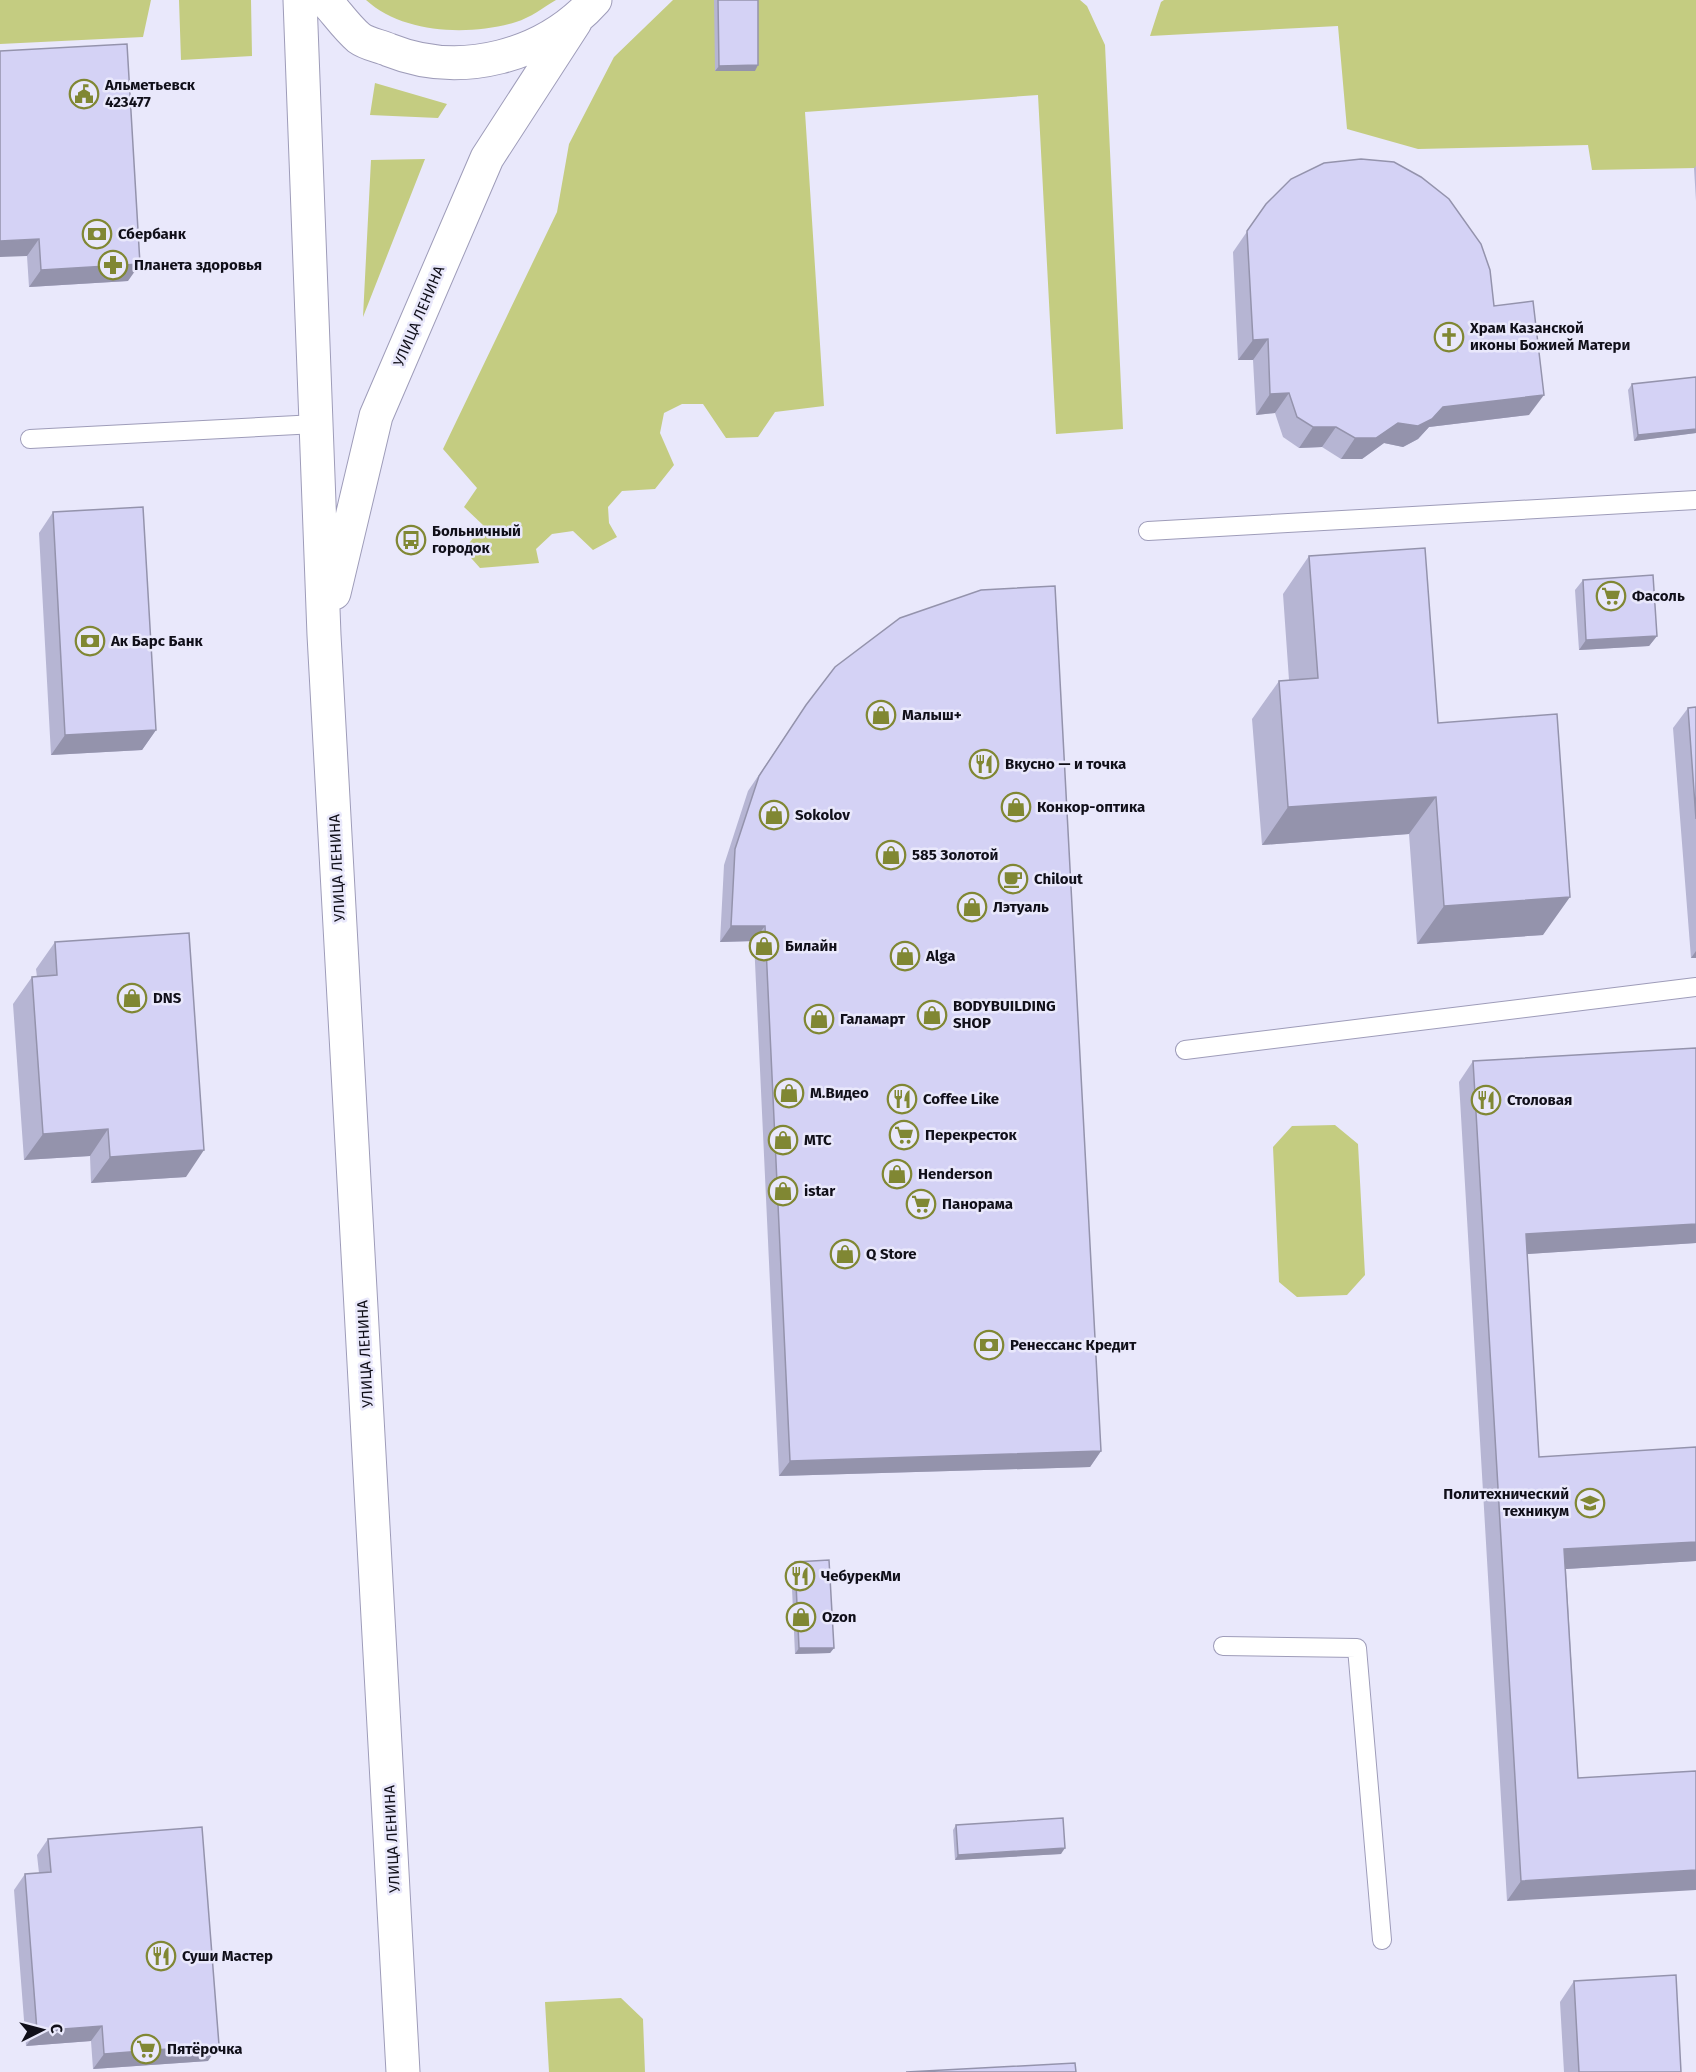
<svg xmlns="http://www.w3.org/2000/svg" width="1696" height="2072" font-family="'Fira Sans',sans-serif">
<rect width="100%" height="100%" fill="#e9e8fb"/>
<path fill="#c4cc81" d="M0 0H151L143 37 0 44Z
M179 0H251L252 56 181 60Z
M366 0H556C544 7 530 18 516 22 470 36 403 34 366 0Z
M673 0H1080L1087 6 1105 45 1123 429 1056 434 1038 95 805 112 824 406 775 412 758 437 726 438 703 404H682L664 413 660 433 674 465 655 489 622 491 608 507 609 523 617 537 593 550 573 531 552 534 536 549 539 563 480 568 464 550 483 525 464 507 477 488 443 449 557 212 569 144 614 57Z
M1164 0H1696V168L1592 170 1588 145 1418 149 1347 129 1338 26 1150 36 1161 2Z
M375 83 447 104 438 118 370 115Z
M425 159 363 317 371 160Z
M1335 1125 1358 1144 1365 1275 1347 1295 1297 1297 1279 1282 1273 1147 1292 1126Z
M621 1998 643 2019 645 2072H549L545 2002Z"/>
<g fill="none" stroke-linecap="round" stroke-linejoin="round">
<g stroke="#9e9cb9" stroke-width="20">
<path id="lane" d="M30 439 316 424
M1148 531 1696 500
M1185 1050 1696 987
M1223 1646 1357 1648 1382 1940"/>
</g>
<g stroke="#9e9cb9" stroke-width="35">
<path id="secondary" d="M300 0 324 635 403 2072
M325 0C336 12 347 28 359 38 367 44 380 46 389 50 461 79 545 56 595 0
M334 593 376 416 487 158 575 22"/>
</g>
<use href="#lane" stroke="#fff" stroke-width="18"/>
<use href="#secondary" stroke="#fff" stroke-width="33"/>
</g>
<path fill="#b6b5d3" d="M714 0H758L755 71H715Z
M0 51 128 281 29 287 27 256Z
M1696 166V201L1694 168Z
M1266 204 1494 306 1529 415 1429 427 1418 439 1403 447 1384 443 1362 459H1341L1322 447 1299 448 1283 437 1275 413 1256 415 1253 360H1238L1233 252Z
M1696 377V433L1634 441 1628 390 1632 384Z
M53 512 156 730 142 750 51 755 39 533Z
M1309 556 1438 723 1543 935 1417 944 1409 834 1262 845 1252 719 1279 681 1289 680 1283 594Z
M1583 580 1657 636 1649 646 1579 650 1575 590Z
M806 705 1101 1451 1090 1467 779 1476 754 941 720 942 724 865 748 791Z
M1696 707V958H1691L1673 728 1688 708Z
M55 942 186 1177 91 1183 90 1156 24 1160 13 1004 32 977H37L36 969Z
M1696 1048V1243L1527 1254 1539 1457 1696 1447V1561L1566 1569 1578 1778 1696 1771 1507 1901 1459 1082 1473 1061Z
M795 1562 834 1648 830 1653 795 1654 791 1567Z
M956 1825 1061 1854 955 1860 953 1830Z
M48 1839 208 2061 93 2069 91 2041 26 2046 14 1890 25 1874 39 1873 37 1855Z
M1574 1981 1681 2072H1564L1560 2002Z"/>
<path fill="#9493ac" d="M758 65 755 71H715L719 66Z
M39 239 27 256 0 257V241Z
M140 264 128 281 29 287 41 270Z
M1268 339 1253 360H1238L1253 340Z
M1289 393 1275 413 1256 415 1270 394Z
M1544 395 1529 415 1429 427 1418 439 1403 447 1384 443 1362 459H1341L1355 438 1443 407Z
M1313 427H1336L1322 447 1299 448Z
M1696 429V433L1634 441 1638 435Z
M1657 636 1649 646 1579 650 1586 640Z
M156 730 142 750 51 755 65 735Z
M1436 797 1409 834 1262 845 1288 807Z
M1570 897 1543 935 1417 944 1444 906Z
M731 926H765L754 941 720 942Z
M1696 951V958H1691Z
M108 1129 90 1156 24 1160 43 1134Z
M204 1150 186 1177 91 1183 110 1157Z
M1696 1224V1243L1511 1255 1526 1234Z
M1101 1451 1090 1467 779 1476 790 1461Z
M1696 1542V1561L1550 1570 1564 1549Z
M799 1648H834L830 1653 795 1654Z
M1065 1848 1061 1854 955 1860 958 1855Z
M1696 1870V1890L1507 1901 1521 1881Z
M102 2026 91 2041 26 2046 37 2031Z
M219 2045 208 2061 93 2069 104 2054Z"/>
<path fill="#d4d2f5" stroke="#9493ac" stroke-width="1.5" d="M718 0H758V65L719 66Z
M127 44 140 264 41 270 39 239 0 241V51Z
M1361 159 1394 162 1421 177 1449 199 1481 244 1490 270 1494 306 1533 301 1544 395 1443 407 1432 419 1418 426 1398 423 1376 438H1355L1336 427H1313L1297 417 1289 393 1270 394 1268 339 1253 340 1247 231 1266 204 1291 179 1324 163Z
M1696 377V429L1638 435 1632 384Z
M143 507 156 730 65 735 53 512Z
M1425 548 1438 723 1557 714 1570 897 1444 906 1436 797 1288 807 1279 681 1318 678 1309 556Z
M1653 575 1657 636 1586 640 1583 580Z
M1055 586 1101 1451 790 1461 765 926H731L735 849 759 776 806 705 835 667 900 618 981 590Z
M1696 707V819L1688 708Z
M189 933 204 1150 110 1157 108 1129 43 1134 32 977 57 975 55 942Z
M1696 1048V1224L1526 1234 1539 1457 1696 1447V1542L1564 1549 1578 1778 1696 1771V1870L1521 1881 1473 1061Z
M829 1560 834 1648H799L795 1562Z
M1063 1818 1065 1848 958 1855 956 1825Z
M202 1827 219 2045 104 2054 102 2026 37 2031 25 1874 51 1872 48 1839Z
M1676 1975 1681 2072H1579L1574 1981Z
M1075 2063 1076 2072H906Z"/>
<defs>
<g id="civic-ring" transform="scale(1.5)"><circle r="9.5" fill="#e9e8fb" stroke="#808733" stroke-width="1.5"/><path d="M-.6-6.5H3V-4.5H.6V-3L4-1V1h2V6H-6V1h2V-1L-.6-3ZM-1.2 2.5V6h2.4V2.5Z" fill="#808733"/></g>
<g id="bank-ring" transform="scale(1.5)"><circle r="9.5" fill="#e9e8fb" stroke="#808733" stroke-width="1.5"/><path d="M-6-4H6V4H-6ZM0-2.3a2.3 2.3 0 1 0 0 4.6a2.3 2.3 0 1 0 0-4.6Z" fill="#808733"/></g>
<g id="pharmacy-ring" transform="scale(1.5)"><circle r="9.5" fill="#e9e8fb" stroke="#808733" stroke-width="1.5"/><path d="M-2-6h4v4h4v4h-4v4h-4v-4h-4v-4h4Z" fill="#808733"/></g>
<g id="church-ring" transform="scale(1.5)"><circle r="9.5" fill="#e9e8fb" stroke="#808733" stroke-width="1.5"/><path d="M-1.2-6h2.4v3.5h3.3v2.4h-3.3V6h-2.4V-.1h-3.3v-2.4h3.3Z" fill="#808733"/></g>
<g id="bus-ring" transform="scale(1.5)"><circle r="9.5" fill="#e9e8fb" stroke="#808733" stroke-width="1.5"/><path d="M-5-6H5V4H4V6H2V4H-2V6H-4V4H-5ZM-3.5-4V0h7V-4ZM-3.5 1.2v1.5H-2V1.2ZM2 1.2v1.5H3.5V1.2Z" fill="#808733"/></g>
<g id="supermarket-ring" transform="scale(1.5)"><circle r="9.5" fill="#e9e8fb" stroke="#808733" stroke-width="1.5"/><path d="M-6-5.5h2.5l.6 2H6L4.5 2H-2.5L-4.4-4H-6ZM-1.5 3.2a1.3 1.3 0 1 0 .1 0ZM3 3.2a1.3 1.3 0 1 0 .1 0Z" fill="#808733"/></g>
<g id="shop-ring" transform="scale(1.5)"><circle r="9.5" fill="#e9e8fb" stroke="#808733" stroke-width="1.5"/><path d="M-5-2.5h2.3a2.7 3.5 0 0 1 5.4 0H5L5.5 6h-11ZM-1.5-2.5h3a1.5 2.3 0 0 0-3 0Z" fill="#808733"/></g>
<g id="restaurant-ring" transform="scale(1.5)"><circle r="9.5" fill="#e9e8fb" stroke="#808733" stroke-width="1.5"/><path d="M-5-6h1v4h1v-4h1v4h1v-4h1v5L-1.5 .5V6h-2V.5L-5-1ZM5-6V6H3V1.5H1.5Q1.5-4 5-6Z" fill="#808733"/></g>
<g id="cafe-ring" transform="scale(1.5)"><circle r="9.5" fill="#e9e8fb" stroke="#808733" stroke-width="1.5"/><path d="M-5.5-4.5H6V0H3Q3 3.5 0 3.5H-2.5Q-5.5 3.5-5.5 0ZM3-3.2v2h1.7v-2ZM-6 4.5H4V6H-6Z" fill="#808733"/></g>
<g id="university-ring" transform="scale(1.5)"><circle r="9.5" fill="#e9e8fb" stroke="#808733" stroke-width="1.5"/><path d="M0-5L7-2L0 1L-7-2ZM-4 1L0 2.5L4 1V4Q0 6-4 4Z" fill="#808733"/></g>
</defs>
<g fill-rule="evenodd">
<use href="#civic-ring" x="84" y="94"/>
<use href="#bank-ring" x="97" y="234"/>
<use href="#pharmacy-ring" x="113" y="265"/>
<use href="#church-ring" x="1449" y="337"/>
<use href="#bus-ring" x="411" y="540"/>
<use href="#supermarket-ring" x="1611" y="596"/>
<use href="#bank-ring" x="90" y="641"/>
<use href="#shop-ring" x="881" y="715"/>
<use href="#restaurant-ring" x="984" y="764"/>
<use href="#shop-ring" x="1016" y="807"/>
<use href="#shop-ring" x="774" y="815"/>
<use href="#shop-ring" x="891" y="855"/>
<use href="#cafe-ring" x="1013" y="879"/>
<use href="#shop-ring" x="972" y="907"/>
<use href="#shop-ring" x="764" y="946"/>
<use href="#shop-ring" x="905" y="956"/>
<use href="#shop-ring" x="132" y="998"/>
<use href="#shop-ring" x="932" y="1015"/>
<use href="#shop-ring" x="819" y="1019"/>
<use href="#shop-ring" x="789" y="1093"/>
<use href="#restaurant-ring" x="902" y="1099"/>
<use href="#restaurant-ring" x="1486" y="1100"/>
<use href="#supermarket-ring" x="904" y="1135"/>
<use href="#shop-ring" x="783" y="1140"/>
<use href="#shop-ring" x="897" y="1174"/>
<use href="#shop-ring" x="783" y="1191"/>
<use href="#supermarket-ring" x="921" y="1204"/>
<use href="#shop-ring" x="845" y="1254"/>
<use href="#bank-ring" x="989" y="1345"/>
<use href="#university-ring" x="1590" y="1503"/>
<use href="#restaurant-ring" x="800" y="1576"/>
<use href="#shop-ring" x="801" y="1617"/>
<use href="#restaurant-ring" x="161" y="1956"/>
<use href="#supermarket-ring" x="146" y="2049"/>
</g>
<g text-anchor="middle" stroke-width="5" stroke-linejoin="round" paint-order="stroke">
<g font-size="15" font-weight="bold" fill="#100f19" stroke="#e9e8fb" text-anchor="start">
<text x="105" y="90">Альметьевск<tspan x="105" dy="17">423477</tspan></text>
<text x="118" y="239">Сбербанк</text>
<text x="134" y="270">Планета здоровья</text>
<text x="1470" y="333">Храм Казанской<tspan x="1470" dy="17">иконы Божией Матери</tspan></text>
<text x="432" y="536">Больничный<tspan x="432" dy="17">городок</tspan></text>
<text x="1632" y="601">Фасоль</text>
<text x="111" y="646">Ак Барс Банк</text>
<text x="902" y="720">Малыш+</text>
<text x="1005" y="769">Вкусно — и точка</text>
<text x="1037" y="812">Конкор-оптика</text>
<text x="795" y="820">Sokolov</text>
<text x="912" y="860">585 Золотой</text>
<text x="1034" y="884">Chilout</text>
<text x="993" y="912">Лэтуаль</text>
<text x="785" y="951">Билайн</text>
<text x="926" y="961">Alga</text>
<text x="153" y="1003">DNS</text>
<text x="953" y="1011">BODYBUILDING<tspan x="953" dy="17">SHOP</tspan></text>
<text x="840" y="1024">Галамарт</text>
<text x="810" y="1098">М.Видео</text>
<text x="923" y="1104">Coffee Like</text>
<text x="1507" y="1105">Столовая</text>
<text x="925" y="1140">Перекресток</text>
<text x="804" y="1145">МТС</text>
<text x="918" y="1179">Henderson</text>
<text x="804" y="1196">istar</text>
<text x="942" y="1209">Панорама</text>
<text x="866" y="1259">Q Store</text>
<text x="1010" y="1350">Ренессанс Кредит</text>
<text x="1569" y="1499" text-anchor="end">Политехнический<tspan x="1569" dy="17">техникум</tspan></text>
<text x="821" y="1581">ЧебурекМи</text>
<text x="822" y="1622">Ozon</text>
<text x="182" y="1961">Суши Мастер</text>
<text x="167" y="2054">Пятёрочка</text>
</g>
<g font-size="15" fill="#100f19" stroke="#e9e8fb">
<text transform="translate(419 316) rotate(-67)" y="5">УЛИЦА ЛЕНИНА</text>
<text transform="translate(337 868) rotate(-93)" y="5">УЛИЦА ЛЕНИНА</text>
<text transform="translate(365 1354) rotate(-93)" y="5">УЛИЦА ЛЕНИНА</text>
<text transform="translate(392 1839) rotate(-93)" y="5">УЛИЦА ЛЕНИНА</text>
</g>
</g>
<g transform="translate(42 2030) rotate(84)" stroke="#e9e8fb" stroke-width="4.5" paint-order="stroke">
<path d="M0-4.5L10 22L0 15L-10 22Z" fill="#100f19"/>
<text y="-9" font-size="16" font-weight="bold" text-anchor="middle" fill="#100f19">С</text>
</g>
</svg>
